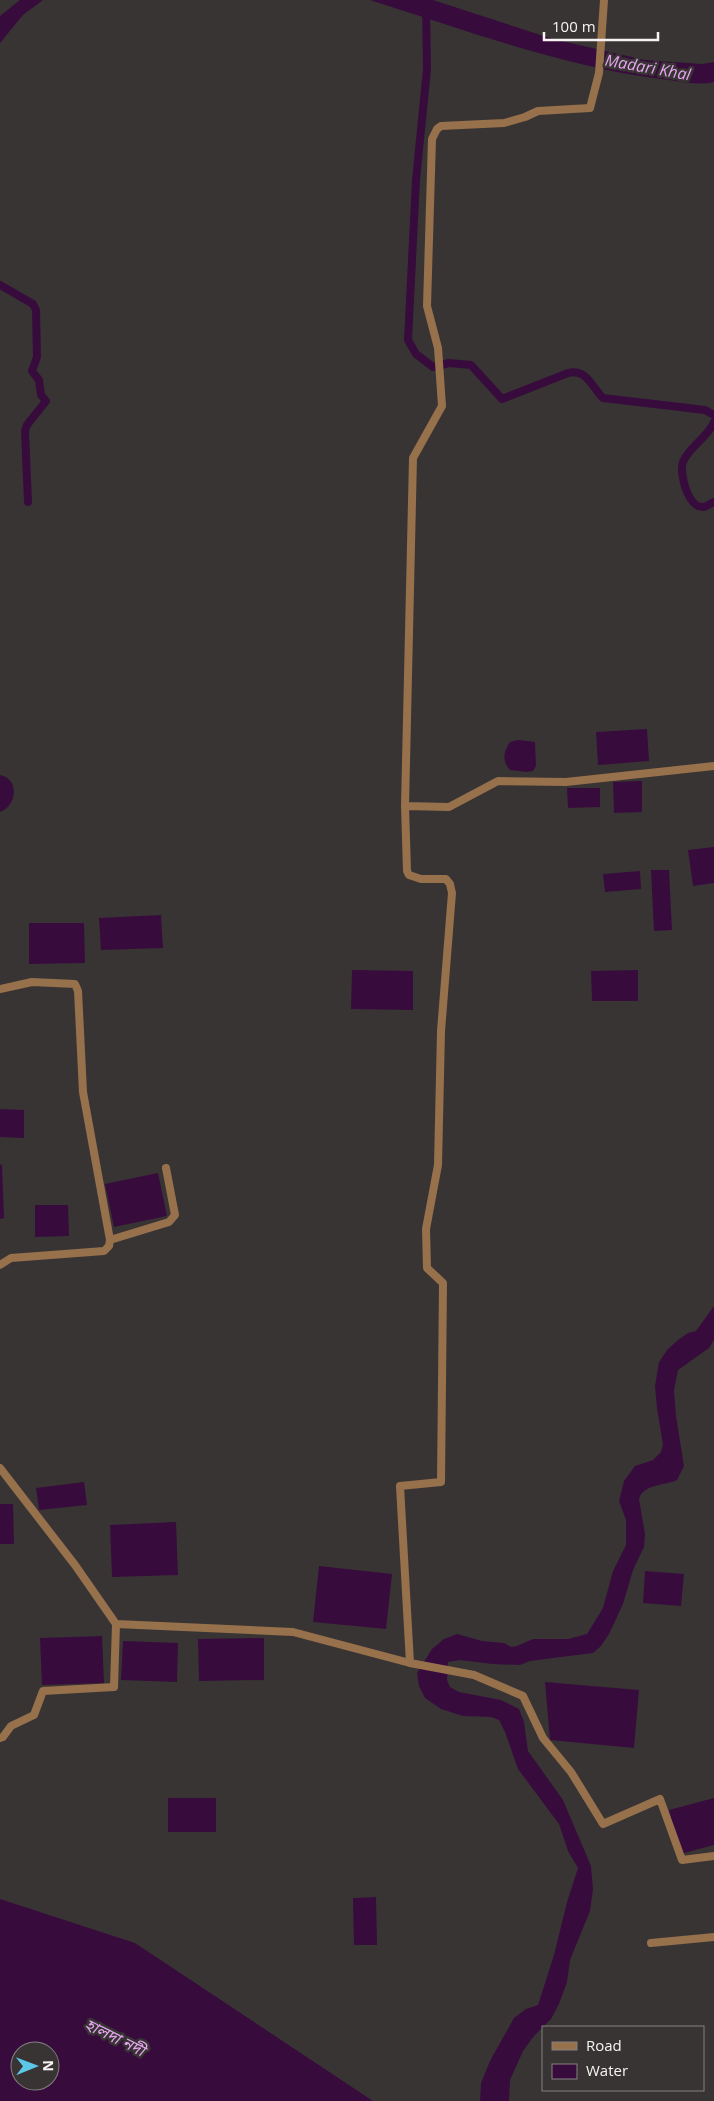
<svg xmlns="http://www.w3.org/2000/svg" width="714" height="2101" font-family="'Open Sans','Noto Sans Bengali',sans-serif">
<rect width="100%" height="100%" fill="#393434"/>
<path fill="#370c3d" fill-rule="evenodd" d="M20 0H43L23 15 0 43V16Z
M370 0H433L553 39 645 60 702 64 714 62V82C697 86 678 81 661 79 561 66 465 30 370 0Z
M647 729 649 761 598 765 596 732Z
M518 740 535 742 536 766 533 771 527 772 510 770C502 761 503 752 510 742Z
M0 775C20 779 17 806 0 812Z
M642 781V812L614 813 613 782Z
M600 788V807L568 808 567 788Z
M714 847V883L693 886 688 850Z
M651 870H669L672 930 654 931Z
M640 871 641 889 605 892 603 874Z
M161 915 163 948 101 950 99 918Z
M29 923H84L85 963 29 964Z
M352 970 413 971V1010L351 1009Z
M638 970V1001H592L591 971Z
M0 1109 24 1110V1138L0 1137Z
M2 1164 4 1218 0 1219V1165Z
M158 1173 167 1216 114 1227 105 1184Z
M35 1205H68L69 1236 35 1237Z
M714 1306V1340L709 1348 678 1370 674 1390 676 1416 684 1466 677 1480C665 1485 650 1484 641 1494L639 1499 645 1534 644 1547 633 1570 623 1604 609 1634 601 1646 593 1653 530 1661 520 1665 492 1664 460 1660 448 1662 447 1680 450 1687 459 1692 501 1700 519 1709 524 1722 528 1751 563 1800 591 1866 593 1889 590 1911 570 1960 567 1982 559 2004 551 2019 534 2036 523 2051 510 2080 509 2101H480L481 2083 490 2061 514 2018 526 2009 538 2005 554 1955 567 1902 578 1868 568 1851 559 1824 518 1769 505 1732 499 1720 491 1717 463 1716 441 1709 425 1698 419 1686 417 1673 432 1649 444 1639 457 1634 482 1641 504 1643 511 1647 517 1646 533 1639H568L587 1634 603 1608 613 1571 626 1545V1520L619 1501 624 1481 635 1466 653 1460 661 1452 663 1445 657 1408 655 1386 659 1362 667 1350 678 1340 688 1333 696 1331Z
M84 1482 87 1505 39 1510 36 1488Z
M13 1504 14 1544H0V1504Z
M176 1522 178 1575 112 1577 110 1525Z
M319 1566 392 1574 386 1629 313 1622Z
M645 1571 684 1574 681 1606 643 1603Z
M102 1636 104 1683 42 1685 40 1638Z
M264 1638V1680L199 1681 198 1639Z
M123 1641 178 1643 177 1682 121 1680Z
M545 1682 639 1690 634 1748 550 1740Z
M168 1798H216V1832H168Z
M714 1798V1845L680 1854 669 1810Z
M376 1897 377 1945H354L353 1898Z
M0 1899 135 1943 373 2101H0ZM20 2051H50V2081H20Z"/>
<g fill="none" stroke-linecap="round" stroke-linejoin="round">
<path stroke="#370c3d" stroke-width="8" d="M426 7 427 69 416 180 408 340 416 354 433 367 449 363 471 365 502 399 568 373C586 368 592 387 603 398L705 410 714 415
M0 285 33 304 36 310 37 357 32 371 39 380 41 395 46 401 27 425 25 431 28 502
M714 422C708 437 688 448 683 462 679 473 688 509 704 507 707 506 711 503 714 502"/>
<path stroke="#97704c" stroke-width="8" d="M405 806 413 458 442 406 438 348 427 306 432 139 437 129 441 126 504 123 525 117 538 111 590 108 599 73 604 0
M0 989 32 982 75 984 78 991 83 1092 110 1240
M0 1265 11 1258 104 1251 109 1246 110 1240 169 1222 175 1215 166 1168
M0 1468 75 1565 116 1624 293 1632 410 1663 474 1675 523 1696 543 1738 571 1772 603 1824 660 1799 682 1860 714 1856
M410 1663 400 1486 441 1482 443 1283 427 1268 426 1229 438 1165 441 1031 452 893 450 884 446 879H421L409 875 407 871 405 806 449 807 498 781 566 782 714 766
M0 1738 3 1737 11 1726 34 1715 43 1691 114 1687 116 1624
M651 1943 714 1937"/>
</g>
<g text-anchor="middle" stroke-width="5" stroke-linejoin="round" paint-order="stroke">
<g font-size="16" font-style="italic" fill="#e8a6f2" stroke="#393434">
<text transform="translate(648 67) rotate(10)" y="6">Madari Khal</text>
<text transform="translate(115 2037) rotate(26)" y="6">হালদা নদী</text>
</g>
</g>
<rect x="542" y="2026" width="162" height="65" fill="#393434" stroke="#858080"/>
<rect x="552" y="2042" width="25" height="8" fill="#97704c" stroke="#858080"/>
<text x="586" y="2051" font-size="15" fill="#f6f3f2">Road</text>
<rect x="552" y="2064" width="25" height="15" fill="#370c3d" stroke="#858080"/>
<text x="586" y="2076" font-size="15" fill="#f6f3f2">Water</text>
<g transform="translate(35 2066) rotate(89)"><circle r="24" fill="#393434" stroke="#858080"/>
<path d="M0-4L9 19L0 12L-9 19Z" fill="#5dc7e8"/>
<text y="-8" font-size="14" font-weight="bold" text-anchor="middle" fill="#f6f3f2">N</text>
</g>
<path d="M544 32v8h114v-8" fill="none" stroke="#f6f3f2" stroke-width="2.5"/>
<text x="552" y="32" font-size="15" fill="#f6f3f2" stroke="#393434" stroke-width="4" paint-order="stroke">100 m</text>
</svg>
